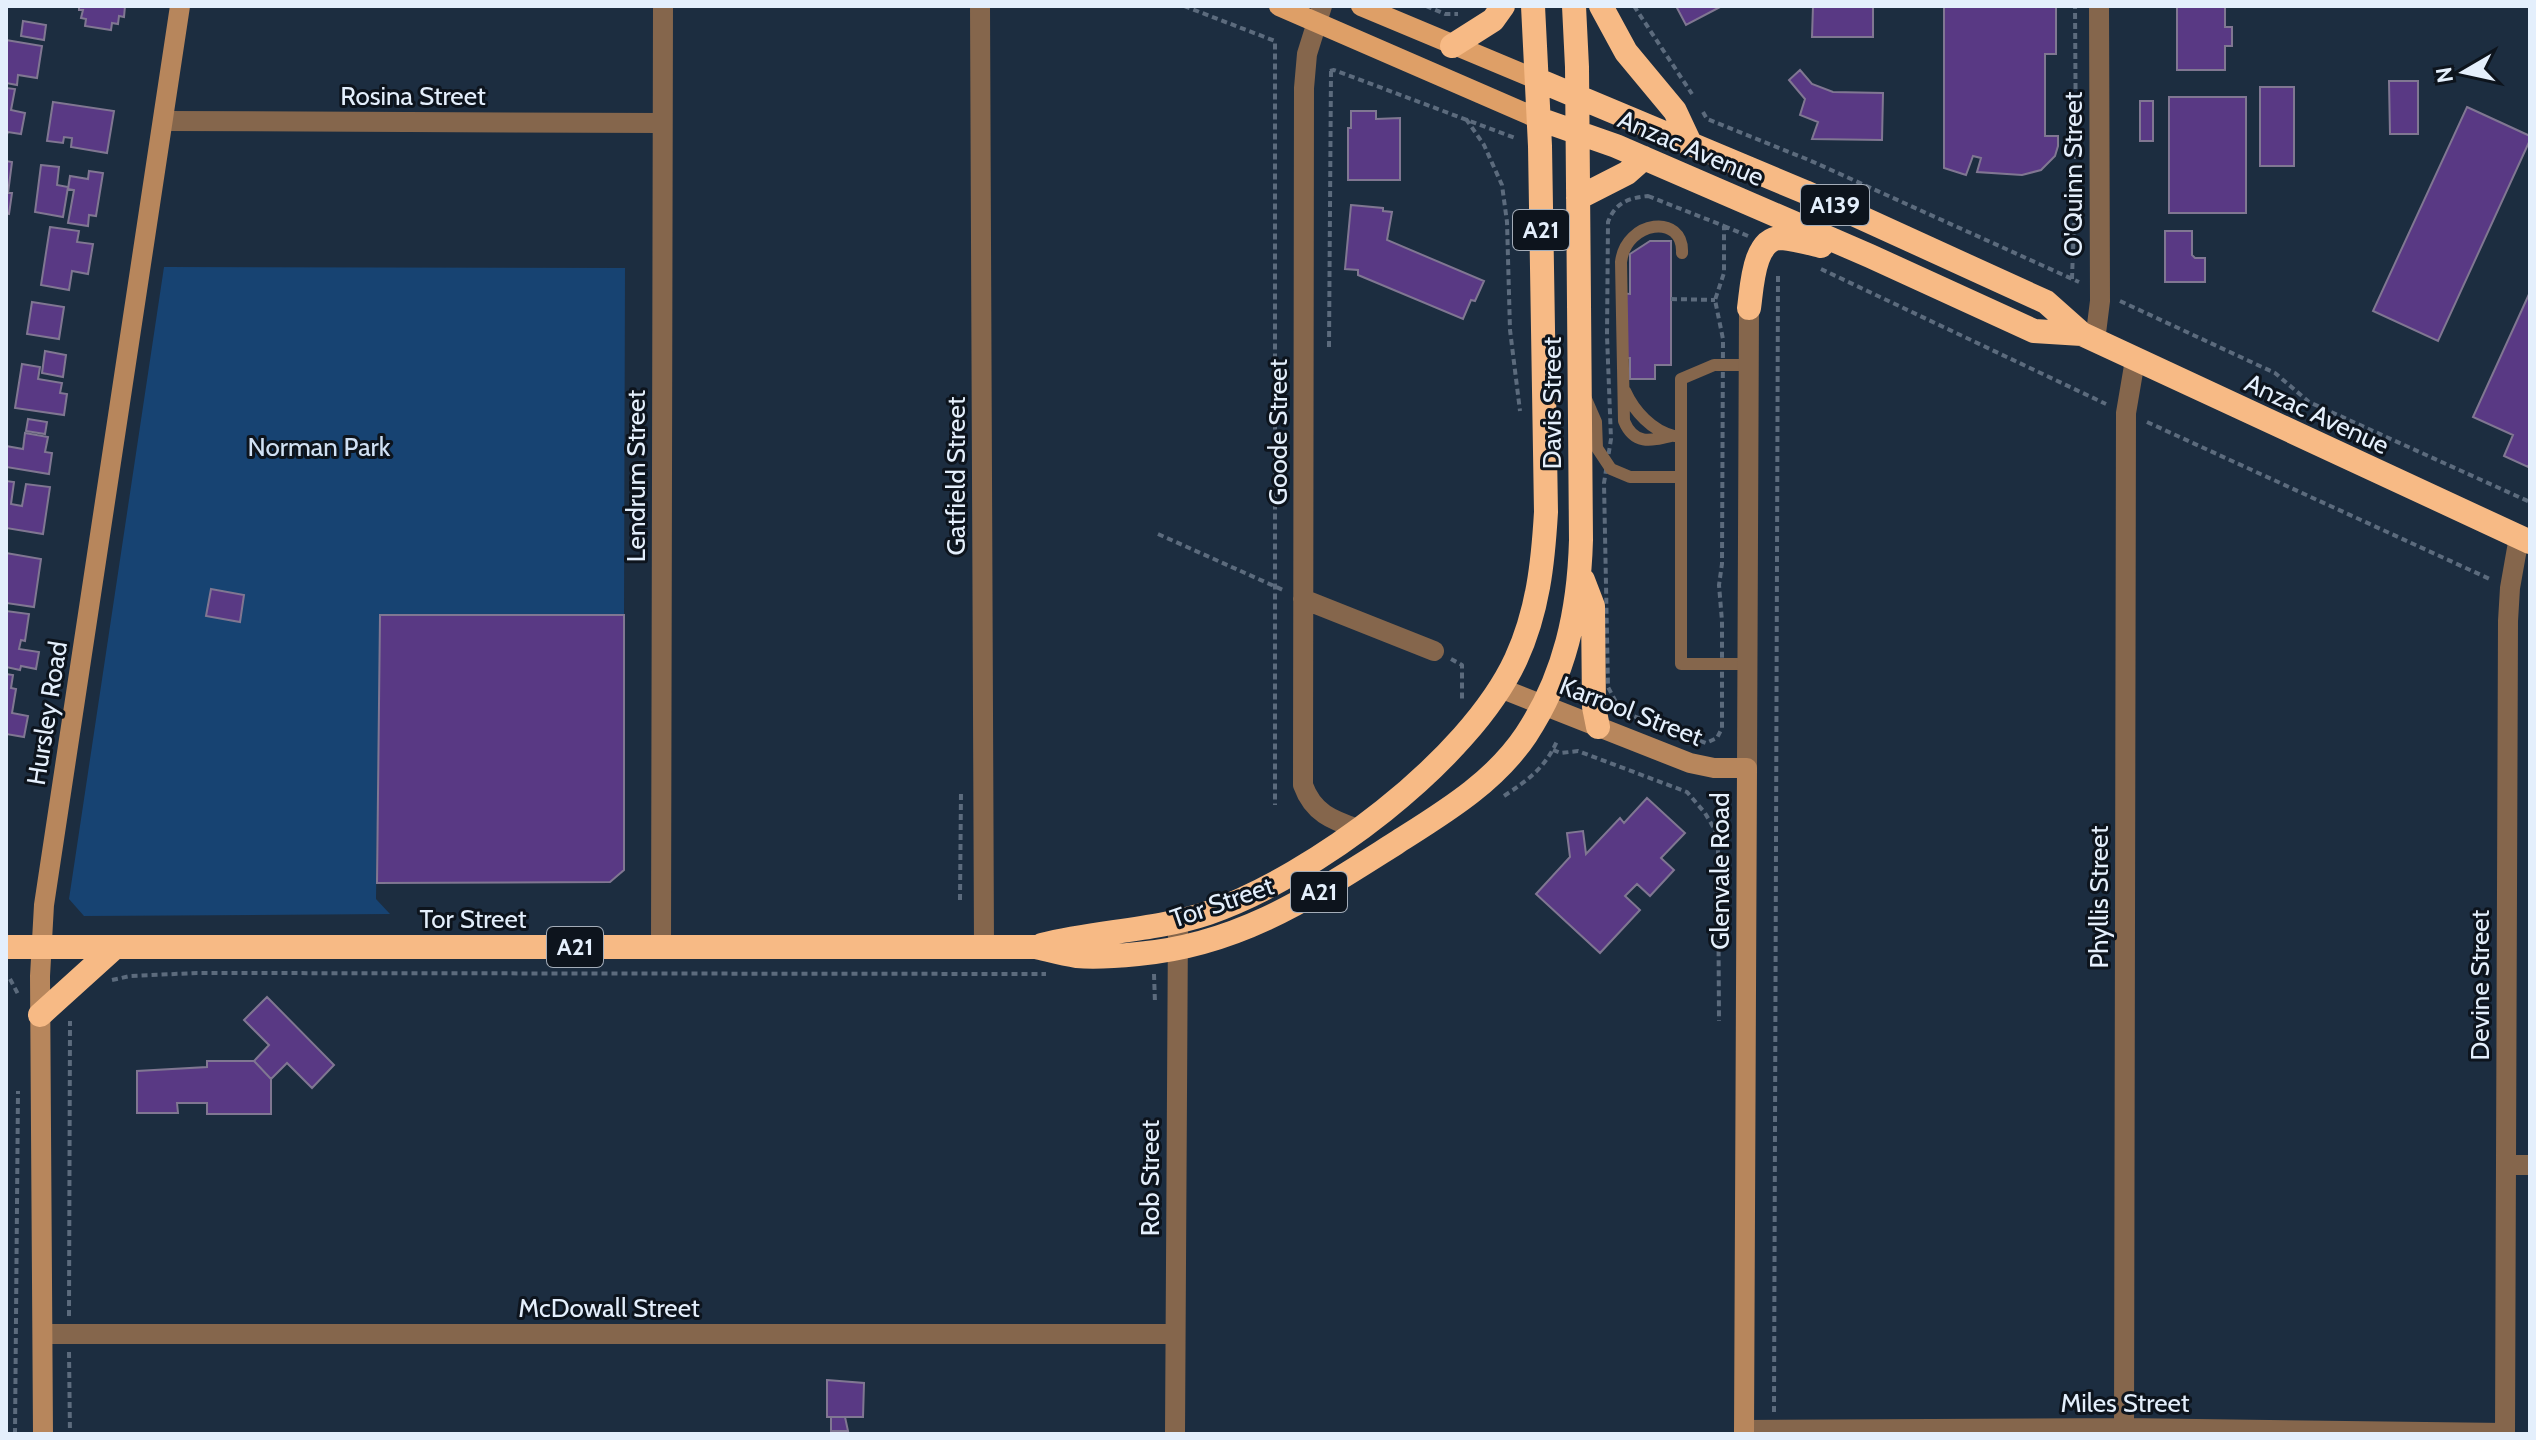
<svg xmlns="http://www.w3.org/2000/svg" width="2536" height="1440" font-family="Cabin,sans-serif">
<rect width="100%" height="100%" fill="#1c2d40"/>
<path fill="#174372" d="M164 267 625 268 624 615H380L376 899 390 914 84 916 69 899Z"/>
<path fill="#593984" stroke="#807792" stroke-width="2" d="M79 6H125L124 17 119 16 118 24 112 23 111 30 85 26 86 19 81 18 83 10H79Z
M1676 6H1722L1686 25Z
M1813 6H1873V37H1812Z
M1927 6H2056V54H2045V136H2058V146L2055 156 2041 170 2022 175 1977 172 1981 158 1973 156 1966 175 1944 168V6Z
M2177 6H2225V27H2232V46H2225V70H2177Z
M23 21 46 25 44 40 21 36Z
M6 40 42 46 37 78 18 75 17 85 6 83Z
M1800 70 1812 84 1833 92 1883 93 1882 140 1812 139 1818 122 1800 115 1805 99 1789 80Z
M2389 81H2418V134H2390Z
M2260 87H2294V166H2260Z
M6 88 15 89 11 110 25 113 21 134 8 132 6 137Z
M2169 97H2246V213H2169Z
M2140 101H2153V141H2140Z
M53 102 114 111 107 153 71 147 72 138 64 137 63 143 47 141Z
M2467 107 2530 136V140L2438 341 2373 311Z
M1351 111H1376V119L1400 118V180H1348V128H1351Z
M6 161 12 162 8 193H12L9 214 6 213Z
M41 165 59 167 57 185 68 187 63 217 35 212Z
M89 171 103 173 96 216 89 215 88 226 68 223 74 190 68 189 70 176 88 179Z
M1351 205 1383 208V211L1392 212 1387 240 1484 281 1475 301 1471 300 1463 319 1358 275V270L1345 269Z
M50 227 79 231 77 242 93 244 88 274 72 271 69 290 41 285Z
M2165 231H2192V255L2195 258H2205V282H2165Z
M1650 241H1671V365H1655V379H1630V358H1620V293L1630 294V254Z
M2530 292V462L2528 467 2504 456 2513 435 2473 417Z
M32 302 64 307 59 339 27 334Z
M45 351 66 355 63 377 42 373Z
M22 364 40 367 38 379 62 383 60 393 67 394 64 415 15 408Z
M28 419 47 422 45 434 26 431Z
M25 433 48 437 45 452 52 453 49 474 6 467V446L23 449Z
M6 481 14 482 11 504 22 506 26 484 50 487 43 534 6 528Z
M6 553 41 559 34 607 6 603Z
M211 589 244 595 240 622 206 616Z
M6 611 29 614 25 641 21 640 19 649 39 652 36 669 21 666 20 670 6 667Z
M380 615H624V870L610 882 377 883Z
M6 674 13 675 11 688 16 689 12 713 28 716 24 737 6 734Z
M1647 798 1685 833 1661 858 1674 870 1650 896 1637 884 1625 896 1640 910 1600 953 1536 894 1570 857 1567 833 1583 831 1586 854 1620 818 1624 823Z
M267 997 334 1065 312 1088 287 1063 271 1079 254 1061 269 1045 244 1020Z
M207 1061H254L271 1079V1114H207V1103H177L178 1113H137V1071L207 1067Z
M827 1380 864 1383 863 1417H827Z
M831 1417H845L848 1431H831Z"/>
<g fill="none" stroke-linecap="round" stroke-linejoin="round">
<path stroke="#5c6b7d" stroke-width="4" stroke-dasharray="6 4" stroke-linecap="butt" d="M1184 6 1275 41V805
M1426 6 1445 14H1458
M1634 6 1692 94
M1330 71 1334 70 1515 138
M1703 112 1707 119 1809 160 2079 282
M1466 119 1484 145 1502 185 1507 222 1510 330 1520 411
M1648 196 1724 226V273L1715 300 1723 339 1722 564 1719 585 1722 621V728L1717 738 1706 743 1633 716 1617 704 1608 687 1604 483 1611 439 1607 336 1608 222C1615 203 1628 198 1648 196Z
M1724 226 1748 236
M1821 269 2106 404
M2072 279 2076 163 2075 6
M1671 299 1715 300
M2120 301 2275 373 2309 402 2530 502
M1329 347 1331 71
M2147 422 2492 580
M1158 534 1283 590
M1451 659 1462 665V699
M1553 750 1561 753 1578 751 1687 792 1705 813 1715 830 1718 849 1719 1021
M1504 796C1528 780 1545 768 1557 741
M960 900 961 792
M1154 974 1155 1003
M10 979 18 994
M112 980 130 976 197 973 1046 974
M69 1316 70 1021
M69 1352 70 1434
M1774 1412 1778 276
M15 1434 18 1091"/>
<path stroke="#85664c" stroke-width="12" d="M1625 391C1634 411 1652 431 1674 436
M1586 399 1596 422 1597 448 1611 469 1630 477H1681
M1671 436C1650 441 1634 445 1624 421L1621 262C1626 220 1684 213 1682 253
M1746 664H1681V379L1714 365H1746"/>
<path stroke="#85664c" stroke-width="20" d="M980 6 984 946
M1322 6 1307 54 1304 88 1303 785C1313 813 1332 820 1358 829
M164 121 661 123
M2095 341 2100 301 2099 6
M1303 599 1434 651
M1747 768 1749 308
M661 946 663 6
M2506 1165H2530
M43 1334H1175
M1744 1430 2124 1428 2505 1433
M1175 1434 1178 922
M2124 1434 2126 413 2135 360
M2505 1434 2508 621 2510 588 2519 537"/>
<path stroke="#b7865c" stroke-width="20" d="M1500 688 1690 763 1714 768H1747L1744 1434
M43 1434 40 976 44 905 180 6"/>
<path stroke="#de9f67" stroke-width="20" d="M1279 6 1539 119
M1361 6 1538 80"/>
<path stroke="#f7ba85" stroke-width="24" d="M1601 6 1626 52 1675 111 1690 143
M1452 46 1493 20 1503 6
M1538 80 1805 192 2046 302 2082 334 2530 542
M1539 119 1616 146 1870 256 2034 331 2082 334
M1578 198 1627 173 1644 158
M1749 308C1752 288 1753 237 1782 238 1795 239 1809 243 1821 246
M1583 580 1593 606 1594 707 1598 727
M1042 945C1097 931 1154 931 1208 913 1313 877 1469 761 1516 659 1538 611 1543 563 1546 512L1540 146 1533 6
M6 947H1036C1049 950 1063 954 1077 956 1097 958 1118 956 1138 954 1240 945 1312 896 1396 843 1443 813 1494 783 1526 735 1565 676 1579 611 1581 540L1577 67 1574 6
M40 1015 114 948"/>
</g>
<g text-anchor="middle" stroke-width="6" stroke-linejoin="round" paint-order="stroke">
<g fill="#0d141d" stroke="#a4adb9" stroke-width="2">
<rect x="1801" y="185" width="68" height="40" rx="6"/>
<rect x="1513" y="210" width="56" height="40" rx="6"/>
<rect x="1291" y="872" width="56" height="40" rx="6"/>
<rect x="547" y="927" width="56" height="40" rx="6"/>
</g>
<g font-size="24" font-weight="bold" fill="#e4effc">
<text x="1835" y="213">A139</text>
<text x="1541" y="238">A21</text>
<text x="1319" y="900">A21</text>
<text x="575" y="955">A21</text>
</g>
<g font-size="26" fill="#e4effc" stroke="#0d141d">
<text x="413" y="105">Rosina Street</text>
<text transform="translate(1691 148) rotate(23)" y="9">Anzac Avenue</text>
<text transform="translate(2073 174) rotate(-90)" y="9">O'Quinn Street</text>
<text transform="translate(1552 403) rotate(-90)" y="9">Davis Street</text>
<text transform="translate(2317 414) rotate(25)" y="9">Anzac Avenue</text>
<text transform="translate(1278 432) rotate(-90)" y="9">Goode Street</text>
<text transform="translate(636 476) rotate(-90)" y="9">Lendrum Street</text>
<text transform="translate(956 476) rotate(-90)" y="9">Gatfield Street</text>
<text transform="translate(1631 711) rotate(21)" y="9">Karrool Street</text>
<text transform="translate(47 713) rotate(-81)" y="9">Hursley Road</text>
<text transform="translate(1720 871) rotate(-90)" y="9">Glenvale Road</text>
<text transform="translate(2099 897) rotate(-90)" y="9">Phyllis Street</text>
<text transform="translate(1222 902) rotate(-19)" y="9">Tor Street</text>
<text x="473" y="928">Tor Street</text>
<text transform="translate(2480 985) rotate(-90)" y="9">Devine Street</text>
<text transform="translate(1150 1178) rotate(-90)" y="9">Rob Street</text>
<text x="609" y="1317">McDowall Street</text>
<text x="2125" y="1412">Miles Street</text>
</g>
<g font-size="26" fill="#d1e1f4" stroke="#0d141d">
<text x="319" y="456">Norman Park</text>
</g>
</g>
<rect width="2536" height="1440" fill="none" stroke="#e4effc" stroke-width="16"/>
<g transform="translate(2464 72) rotate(261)" stroke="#0d141d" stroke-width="6" paint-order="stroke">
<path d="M0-6L14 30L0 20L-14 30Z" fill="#e4effc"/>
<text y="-12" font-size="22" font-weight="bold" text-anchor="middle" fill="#e4effc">N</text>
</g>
</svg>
